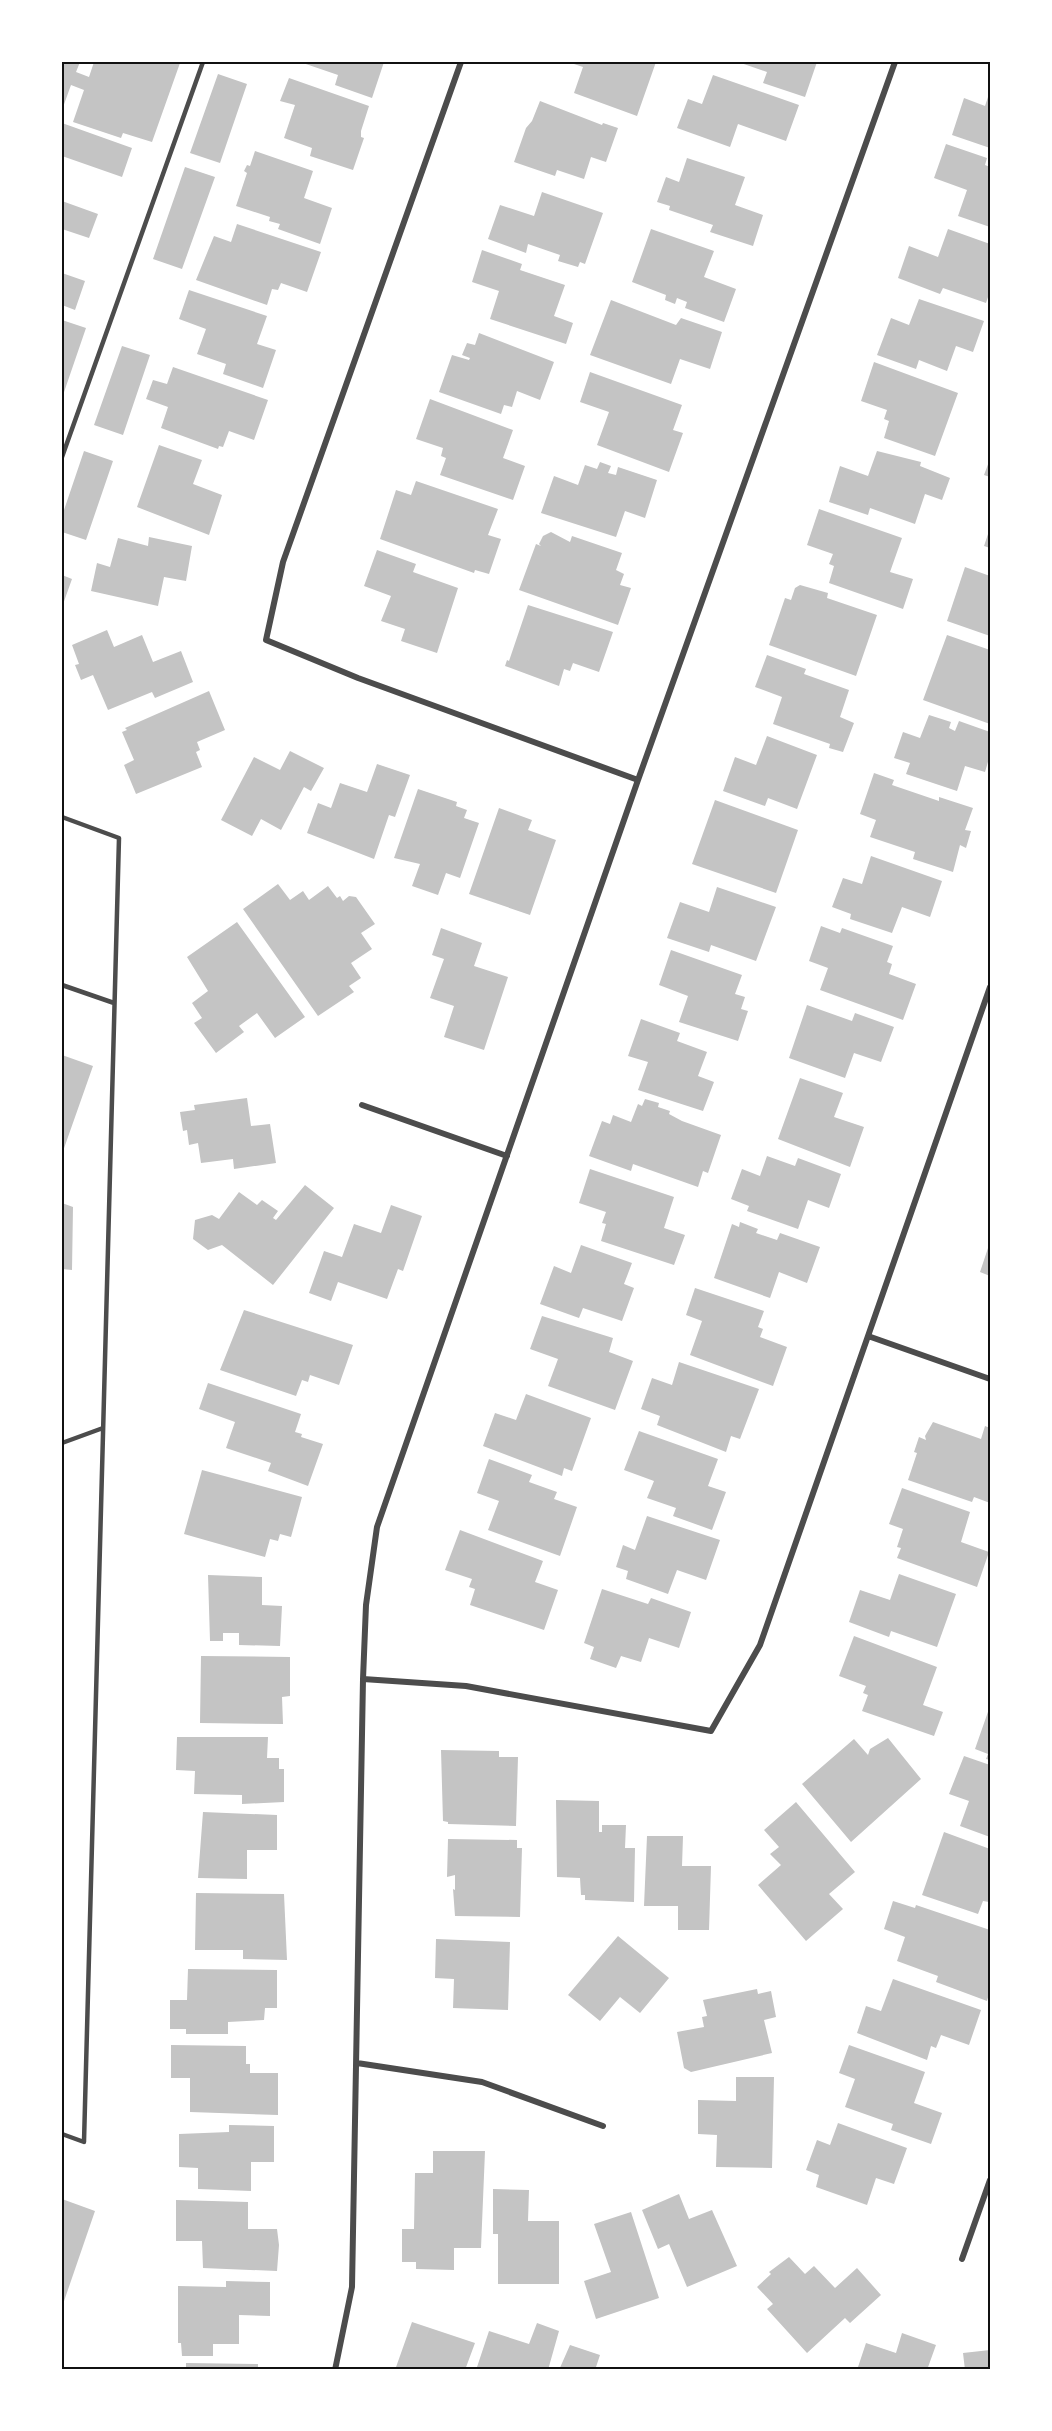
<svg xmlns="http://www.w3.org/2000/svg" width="1052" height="2431" font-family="'Sofia Sans Condensed',sans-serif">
<rect width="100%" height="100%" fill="#fff"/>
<path fill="#c4c4c4" d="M62 62H80L76 72 89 77 94 62 180 63 152 142 123 133 121 138 73 122 84 90 71 85 62 110Z
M300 62H384L372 98 335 85 338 75Z
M568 62H656L637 116 574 93 583 67Z
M738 62H817L805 97 763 83 767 72Z
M218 74 247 84 220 163 190 153Z
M713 75 799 105 786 141 738 124 730 147 677 128 688 99 702 104Z
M289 78 369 106 361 131V137L364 138 353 170 310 156 312 148 284 138 295 105 280 101Z
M988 97 990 98V148L952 135 964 98 985 106Z
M540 101 602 125 603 123 618 128 606 162 591 157 584 179 557 170 555 176 514 162 526 128 532 121Z
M62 123 132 148 122 177 62 156Z
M946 144 987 158 985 165 990 167V227L958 216 967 190 934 178Z
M255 151 313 171 304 198 332 208 320 244 278 229 280 224 269 221 270 217 236 206 247 173 244 171 247 165 250 166Z
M687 158 745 177 735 205 763 215 753 246 710 232 713 225 669 210 670 206 657 202 666 177 679 182Z
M185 167 215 177 182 269 153 259Z
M542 192 603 213 585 264 580 262 578 267 558 261 560 255 528 244 526 253 488 239 500 205 534 216Z
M62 201 98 214 89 238 62 229Z
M237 224 321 252 307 292 281 283 278 290 272 289 267 305 196 280 214 236 231 242Z
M651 229 714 251 704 277 736 289 724 322 685 308 687 302 677 298 675 304 665 300 666 295 632 282Z
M948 229 990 244V291L986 303 943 288 940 294 898 278 909 246 938 257Z
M482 250 522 264 520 270 565 285 554 316 573 323 566 344 490 319 499 291 472 282Z
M62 273 85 281 75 310 62 305Z
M189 290 267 316 257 344 276 350 263 388 223 374 226 364 197 354 206 329 179 319Z
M919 299 984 321 973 352 956 346 947 371 919 360 916 369 877 355 891 318 909 325Z
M611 300 676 325 681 318 722 332 710 369 680 359 671 384 590 355Z
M62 320 86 328 62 398Z
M479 333 554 362 540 400 517 391 512 407 504 405 501 414 439 392 452 355 469 360 470 358 462 355 467 343 475 345Z
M122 346 150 355 123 435 94 425Z
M874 362 958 393 935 456 884 438 889 421 884 419 887 410 861 401Z
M173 367 268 400 254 440 229 431 223 447 219 446 218 449 161 428 168 407 146 399 153 380 167 384Z
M590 372 682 405 673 430 683 433 669 472 597 445 609 412 580 402Z
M430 399 513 430 503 458 525 466 513 500 440 475 446 458 441 456 443 448 416 439Z
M159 445 202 460 193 484 222 495 209 535 137 507Z
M84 451 113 461 86 540 62 532V516Z
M877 451 921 462 920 466 950 478 942 500 925 494 915 524 870 508 868 515 829 502 840 466 868 476Z
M990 459V477L984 475Z
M600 462 611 466 608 473 616 475 618 467 657 480 645 518 625 511 616 537 541 513 554 476 578 485 585 465 597 469Z
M416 481 498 509 488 535 501 539 489 574 475 570 474 573 380 539 396 490 411 495Z
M819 509 902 538 890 572 913 579 903 609 829 583 834 566 829 564 833 554 807 545Z
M990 528V548L984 546Z
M551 532 570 542 572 536 622 553 616 570 624 574 620 585 631 588 618 625 519 590 536 544 541 546 539 544 543 536Z
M149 537 192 546 186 581 164 577 158 606 91 591 97 563 110 567 118 538 148 546Z
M377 550 416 564 413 572 458 588 437 653 401 641 405 629 381 621 391 596 364 586Z
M965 567 990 576V636L947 621Z
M62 575 72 579 62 607Z
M800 585 828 593 827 598 877 615 856 676 769 645 785 598 791 600 795 588Z
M528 605 613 632 599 672 573 663 570 671 564 669 559 686 505 666 507 660 509 661Z
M107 630 114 647 142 635 153 662 181 651 193 682 155 698 152 692 108 710 93 675 81 680 75 665 79 664 72 645Z
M947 635 990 650V724L923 700Z
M767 655 806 669 804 674 849 690 840 717 854 723 843 752 829 748 830 744 773 724 782 697 755 687Z
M209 691 225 730 197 742 200 750 196 752 202 767 136 794 124 765 134 760 122 732 127 730 125 728Z
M929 715 951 722 949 728 955 731 959 721 990 732V755L985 772 965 766 957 791 906 774 910 763 894 758 903 732 920 738Z
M767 736 817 755 797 809 768 798 765 806 723 791 735 757 756 765Z
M290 751 324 768 311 791 304 787 281 830 261 819 252 836 221 820 254 757 280 770Z
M377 764 410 775 395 817 389 815 374 859 307 833 318 803 331 808 340 783 367 792Z
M874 773 894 780 892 785 939 801V797L973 808 965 830 971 831 966 848 960 845 953 872 913 859 915 852 870 837 876 820 860 814Z
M418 789 457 802 456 806 467 810 464 818 479 823 460 878 446 873 438 895 412 886 420 864 394 858Z
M715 800 798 830 776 893 692 864Z
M499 808 532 820 528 830 556 840 530 915 469 894Z
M871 856 942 881 930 917 902 907 892 933 850 919 851 914 832 907 843 878 862 884Z
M278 884 290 900 303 891 309 900 328 886 337 898 340 896 343 901 349 896 356 897 375 924 361 933 372 949 351 963 361 978 349 986 354 992 318 1016 243 909Z
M717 887 776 907 756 961 711 945 709 952 667 938 680 902 709 912Z
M237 922 305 1017 275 1038 257 1013 239 1026 244 1032 216 1053 194 1023 202 1018 192 1003 208 991 187 957Z
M821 926 840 933 842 928 893 946 887 962 892 964 889 974 916 984 903 1020 820 990 828 968 809 961Z
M441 928 482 943 474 966 508 977 484 1050 444 1037 454 1006 430 998 444 959 432 955Z
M671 950 742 975 735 994 745 997 741 1009 748 1011 738 1041 679 1022 688 996 659 985Z
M807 1005 852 1021 855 1013 894 1027 881 1062 854 1053 845 1078 789 1058Z
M641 1019 680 1033 677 1041 707 1052 698 1076 714 1082 703 1111 638 1090 648 1062 628 1056Z
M62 1055 93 1066 62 1154Z
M800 1078 843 1093 834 1117 864 1127 850 1167 778 1139Z
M247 1098 251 1126 270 1124 276 1163 234 1169 233 1159 201 1163 198 1143 189 1145 187 1130 183 1131 180 1112 195 1110 194 1105Z
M645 1099 659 1103 658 1107 670 1111 669 1114 682 1121 721 1135 708 1173 703 1171 698 1187 633 1164 631 1171 589 1156 602 1121 610 1124 613 1115 631 1122 638 1104 642 1106Z
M767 1156 795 1166 798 1158 841 1174 829 1208 808 1200 798 1229 747 1211 749 1206 731 1199 742 1169 760 1176Z
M590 1169 674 1197 664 1228 685 1235 674 1265 601 1241 606 1224 602 1223 606 1212 579 1203Z
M305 1185 334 1208 273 1285 222 1245 208 1250 193 1239 195 1220 212 1215 219 1219 239 1192 257 1205 262 1200 278 1211 273 1218 276 1220Z
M62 1203 73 1207 72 1270 62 1269Z
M391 1205 422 1216 403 1271 398 1269 387 1299 338 1282 331 1301 309 1293 324 1251 342 1257 354 1224 381 1233Z
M740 1222 758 1229 756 1233 777 1240 780 1233 820 1247 807 1283 779 1272 770 1298 714 1278 732 1224 739 1227Z
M990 1242V1276L980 1272Z
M581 1245 632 1263 624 1284 634 1288 622 1321 583 1308 579 1318 540 1304 554 1266 571 1273Z
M695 1288 764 1311 758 1327 763 1329 760 1337 787 1347 773 1386 690 1355 702 1321 686 1315Z
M244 1310 353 1345 339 1385 310 1375 308 1382 302 1380 296 1396 220 1370Z
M542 1316 613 1338 609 1352 633 1361 615 1410 548 1386 558 1359 530 1349Z
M679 1362 759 1389 740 1439 731 1436 726 1452 657 1425 660 1416 641 1409 652 1378 672 1385Z
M208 1383 301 1414 295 1432 302 1434 301 1437 323 1444 308 1486 268 1471 271 1463 226 1448 235 1422 199 1409Z
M526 1394 591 1418 572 1471 564 1468 562 1476 483 1446 495 1413 516 1420Z
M933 1422 981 1439 985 1426 990 1428V1503L974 1497 972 1502 908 1480 917 1453 914 1452 919 1437 926 1440 925 1436Z
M639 1431 718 1459 708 1486 726 1492 712 1530 673 1516 676 1508 647 1498 654 1481 624 1470Z
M489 1459 532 1475 529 1482 557 1492 554 1499 577 1507 560 1556 488 1530 499 1501 477 1493Z
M202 1470 302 1497 291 1537 280 1534 278 1541 270 1539 265 1557 184 1534Z
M902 1488 970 1512 961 1542 989 1552 977 1587 897 1558 901 1548 897 1547 903 1529 889 1524Z
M647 1516 720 1540 706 1580 677 1570 668 1594 626 1579 628 1571 616 1567 623 1545 635 1550Z
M460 1530 543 1561 535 1582 558 1590 544 1630 470 1605 475 1589 469 1587 472 1579 445 1570Z
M899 1574 956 1594 937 1647 891 1631 889 1637 849 1622 860 1590 890 1600Z
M208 1575 262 1577V1605L282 1606 280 1646 239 1645V1633H223V1641H210Z
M602 1589 648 1604 651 1598 691 1612 679 1648 649 1638 641 1662 621 1656 616 1668 590 1659 594 1647 584 1643Z
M854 1636 937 1667 923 1705 943 1712 934 1736 862 1711 868 1695 863 1693 866 1686 839 1676Z
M201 1656 290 1657V1696L282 1697 283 1724 200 1723Z
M990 1706V1760L986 1759 988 1754 975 1749Z
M177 1737H268L267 1758H279V1769H284V1802L242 1804V1795L194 1794 195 1771 176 1770Z
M888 1738 921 1779 851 1842 802 1784 854 1739 868 1755 870 1749Z
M441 1750 499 1751V1757H518L516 1826 448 1824V1822L443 1821Z
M964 1756 990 1765V1837L960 1826 969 1801 949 1794Z
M556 1800 599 1801V1832H602V1825H626L625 1848H635L634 1902 585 1900V1895H581L580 1878 557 1877Z
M796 1802 855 1872 829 1894 843 1909 806 1941 758 1885 781 1865 770 1854 779 1847 764 1830Z
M203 1812 277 1815V1850H247V1879L198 1878Z
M944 1832 990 1849V1898L989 1902 983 1901 978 1914 922 1895Z
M647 1836H683L682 1866H711L709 1930H678V1906H644Z
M448 1839 517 1840V1848H522L520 1917 455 1916 453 1889 455 1890V1875L447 1877Z
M196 1893 284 1894 287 1960 243 1959V1950H195Z
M893 1901 915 1908 916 1905 990 1930V1990L987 2001 936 1982 938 1976 897 1961 905 1937 884 1929Z
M618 1936 669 1978 640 2013 620 1997 600 2021 568 1995Z
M436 1939 510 1942 508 2010 453 2008 454 1979 435 1978Z
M188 1969 277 1970V2008H265L264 2020 228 2022V2034H186V2029H170V2000H187Z
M893 1979 981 2010 969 2045 941 2035 936 2048 931 2046 927 2060 857 2033 866 2006 881 2011Z
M757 1989 758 1994 771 1991 776 2017 764 2020 772 2053 691 2072 684 2068 677 2032 704 2027 702 2017 707 2016 703 2000Z
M171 2045 246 2046V2064H250V2073H278V2115L190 2112V2078H171Z
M849 2045 925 2072 914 2103 942 2113 931 2144 891 2130 893 2124 845 2107 855 2079 839 2073Z
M736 2077H774L772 2168 716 2167 717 2135 698 2134V2100L736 2101Z
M838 2123 907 2148 894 2184 876 2178 867 2205 816 2187 819 2175 806 2170 817 2140 830 2145Z
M229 2125 274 2126V2162H251V2191L198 2189V2168L179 2167V2134L229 2132Z
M433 2151H485L481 2248H454V2270L416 2269V2262H402V2229H414L415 2173H433Z
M493 2189 529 2190 528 2221H559V2284H498V2234H493Z
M679 2194 689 2219 712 2210 737 2266 687 2287 669 2244 658 2249 642 2210Z
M62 2199 95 2211 62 2307Z
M176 2200 248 2202V2229H277L279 2245 277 2271 203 2268 202 2241H176Z
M631 2212 659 2298 596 2319 584 2281 611 2272 594 2224Z
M789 2257 805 2274 814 2266 835 2288 857 2268 881 2295 850 2323 845 2318 807 2353 767 2309 773 2304 757 2287 771 2274 769 2272Z
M226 2281 270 2282V2316L239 2315V2344H213V2356H182L181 2343H178V2286L226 2287Z
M412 2322 475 2343 465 2370H395Z
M537 2323 559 2331 548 2370H476L489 2331 529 2344Z
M902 2333 936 2345 927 2370H857L866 2343 896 2353Z
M570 2345 600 2355 595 2370H559Z
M990 2350V2370H965L963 2353Z
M186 2363 258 2364V2370H186Z"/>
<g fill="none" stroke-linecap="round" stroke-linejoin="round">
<path stroke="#4c4c4c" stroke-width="4.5" d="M62 457 203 62
M62 817 119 838 84 2142 62 2134
M62 985 114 1003
M62 1443 103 1428"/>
<path stroke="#4c4c4c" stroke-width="6" d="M461 62 283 562 266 640 358 678 638 780
M362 1105 507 1156
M868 1336 990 1379
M363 1679 466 1686 711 1731 760 1645 990 987
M357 2063 482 2082 603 2126
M962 2259 990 2180
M335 2370 352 2287 363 1679 366 1605 377 1527 638 780 895 62"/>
</g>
<rect width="1052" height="2431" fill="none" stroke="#ffffff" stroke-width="126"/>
<rect x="63" y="63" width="926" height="2305" fill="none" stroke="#111" stroke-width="2"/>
</svg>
